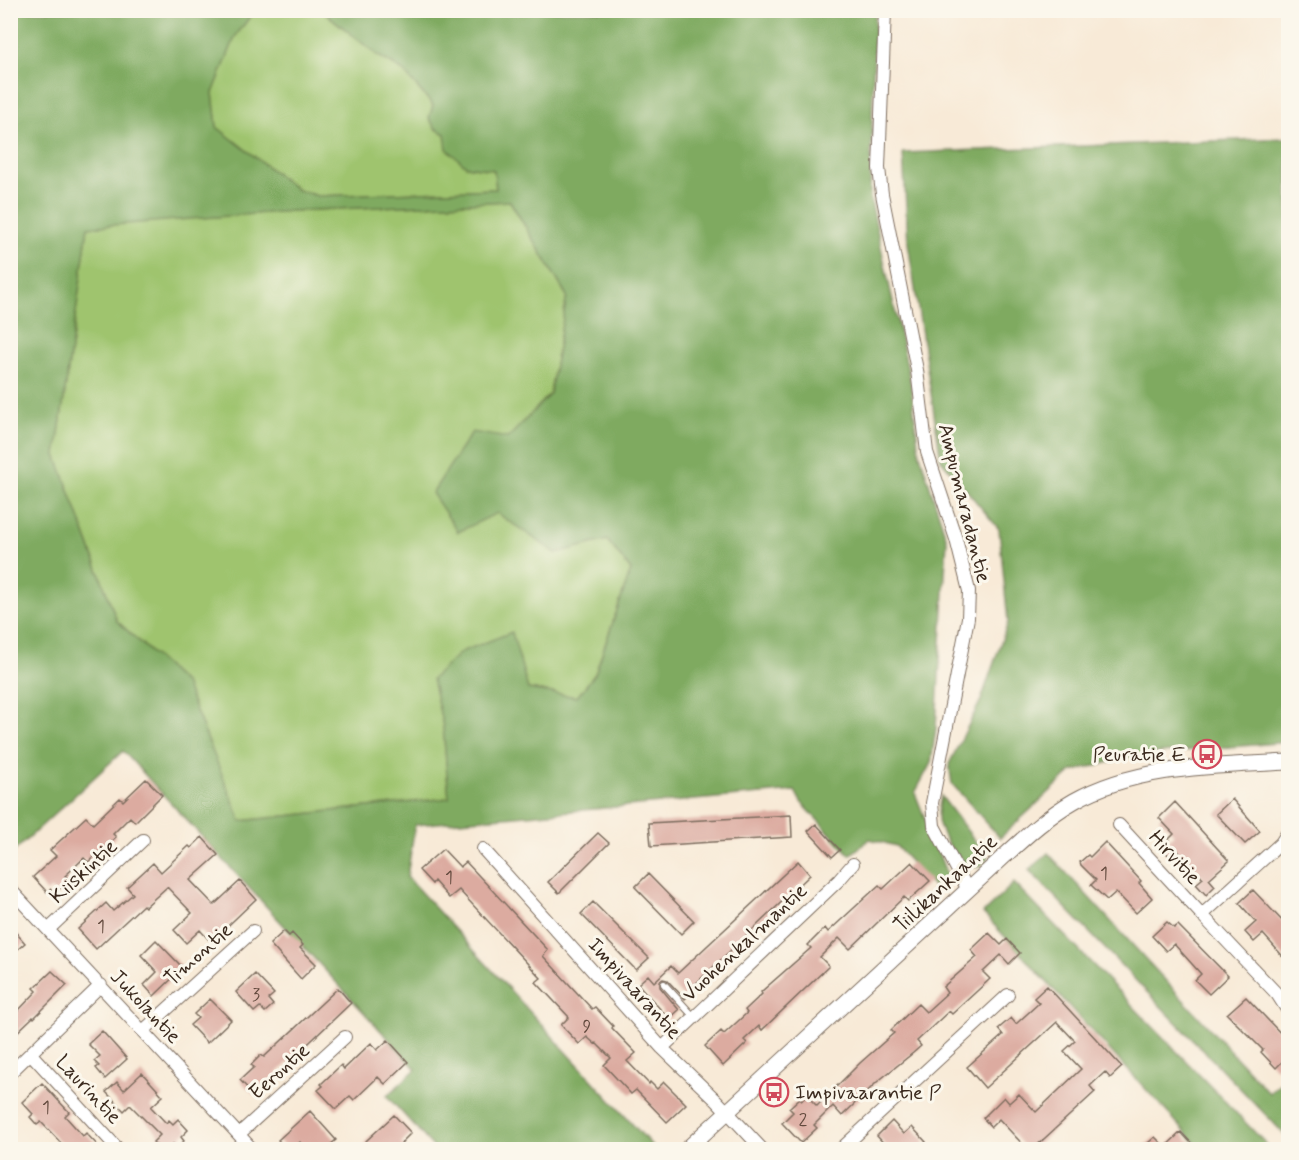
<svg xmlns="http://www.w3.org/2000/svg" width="1299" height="1160" font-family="Mynerve,sans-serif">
<rect width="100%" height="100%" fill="#fbf7ec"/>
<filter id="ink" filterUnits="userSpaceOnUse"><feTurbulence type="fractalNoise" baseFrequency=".0167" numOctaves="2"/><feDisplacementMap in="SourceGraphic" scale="12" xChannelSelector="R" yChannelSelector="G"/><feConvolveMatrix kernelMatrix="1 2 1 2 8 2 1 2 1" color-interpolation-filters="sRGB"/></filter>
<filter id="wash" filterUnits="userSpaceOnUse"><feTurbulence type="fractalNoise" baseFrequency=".008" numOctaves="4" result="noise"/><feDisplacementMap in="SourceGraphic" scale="24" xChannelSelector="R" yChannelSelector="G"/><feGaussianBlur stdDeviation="1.35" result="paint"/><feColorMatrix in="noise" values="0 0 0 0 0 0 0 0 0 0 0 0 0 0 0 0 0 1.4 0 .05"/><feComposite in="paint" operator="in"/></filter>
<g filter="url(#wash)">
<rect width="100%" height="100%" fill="#f8ead7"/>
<path fill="#9fc46e" stroke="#6d7746" stroke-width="1.5" d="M254 11H323L377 55 402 70 433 105 435 128 445 134 466 166 494 170 496 189 318 196 298 190 217 128 213 93 235 37Z
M510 201 567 296 550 394 508 438 497 513 556 553 607 540 631 570 595 674 577 697 528 689 433 678 443 726 449 798 240 821 185 684 117 621 56 455 88 226 292 211Z"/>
<path fill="#7faa61" stroke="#5d6a40" stroke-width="1.5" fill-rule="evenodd" d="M11 11H254L235 37 213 93 217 127 297 190 318 196 496 189 494 170 466 166 447 149 445 134 435 128 429 118 433 105 402 70 377 55 323 11H875L870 197 910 379 919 451 947 540 936 728 931 763 915 793 949 880 937 890 896 846 870 839 850 855 801 802 795 791 415 825 407 877 656 1150H436L387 1096 416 1069 123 751 11 854ZM510 201 567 296 550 394 508 438 472 432 432 493 458 532 497 513 556 553 607 540 631 570 595 674 577 697 528 689 512 632 461 652 432 679 443 726 449 798 241 821 185 684 117 621 56 455 88 227 292 211Z
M1288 138V742L1137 755 1071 772 1000 838 952 784 949 764 981 700 1008 622 999 529 941 460 908 243 903 153Z
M941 796 988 858 979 867C960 867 944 841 939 824 936 816 940 804 941 796Z
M1048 853 1269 1093 1288 1076V1138L1029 870Z
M1014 883 1271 1149H1201L983 913Z"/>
<g id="blocks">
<path fill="#dcaba0" d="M146 779 162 795 135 822 130 817 113 834 116 837 88 862 84 858 65 876 69 880 55 893 51 889 47 892 33 877 56 856 50 850 86 817 93 824 120 798 123 801Z
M1232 799 1260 831 1245 844 1216 814Z
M1175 802 1229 861 1209 879 1215 886 1206 895 1196 884 1203 878 1178 851 1171 858 1161 847 1174 834 1159 818Z
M791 815 792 837 651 846 649 823Z
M816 824 840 850 832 857 808 831Z
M598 833 609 843 559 893 548 882Z
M202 837 218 855 190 880 214 905 240 881 256 899 211 942 200 930 186 943 174 930 192 913 167 887 145 907 143 905 96 949 78 929 106 903 113 911 133 894 127 887 153 863 161 872 189 846 191 848Z
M1105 842 1141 881 1139 883 1152 898 1136 913 1116 892 1107 900 1091 885 1096 880 1081 865 1080 862 1088 855 1090 857Z
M443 849 460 867 466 862 548 950 543 956 592 1009 595 1007 613 1026 612 1028 636 1053 627 1061 649 1084 650 1082 657 1089 664 1082 686 1104 667 1122 636 1090 631 1094 604 1065 611 1058 596 1043 595 1044 587 1037 579 1044 561 1025 569 1017 536 982 541 978 459 890 449 898 434 881 432 884 419 870Z
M798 861 810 875 691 988 693 991 685 999 667 980 663 979 660 981V987L679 1010 669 1019 638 984 648 975 654 982 671 966 678 973Z
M912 862 930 881 908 901 904 897 850 949 839 938 820 957 829 966 762 1030 759 1026 744 1040 747 1043 723 1066 705 1046 721 1031 724 1034 747 1013 745 1010 762 994 761 992 811 948 808 945 825 928 828 932 879 885 883 889Z
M648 874 694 921 681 934 635 887Z
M1253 890 1288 927V962L1263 934 1254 942 1245 932 1256 922 1239 903Z
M593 902 649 958 636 970 581 914Z
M1167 922 1174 928 1178 925 1228 976 1209 994 1195 980 1201 974 1174 944 1166 951 1152 936Z
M10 926 25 943 10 956Z
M284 931 289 936 292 933 303 945 300 948 316 964 301 979 270 944Z
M989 933 1001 945 1007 939 1020 953 1009 964 1001 955 983 972 990 979 952 1014 949 1011 917 1041 921 1046 913 1053 877 1082 842 1116 833 1106 814 1125 817 1128 801 1143 782 1123 793 1112 789 1108 800 1098 802 1100 807 1096 817 1106 860 1063 894 1033 891 1030 918 1004 926 1012 947 993 943 987 977 957 971 950Z
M156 940 183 968 154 996 144 985 157 972 141 955Z
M52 971 67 985 34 1018 33 1017 10 1039V1005L17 1012 37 991 34 988Z
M255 974 274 994 268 999 273 1005 265 1012 260 1007 254 1012 236 992Z
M1047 986 1122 1067 1110 1078 1105 1072 1090 1086 1095 1092 1033 1149H1027L999 1119 991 1127 983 1118 1004 1097 1009 1103 1019 1094 1036 1112 1081 1069 1064 1051 1075 1041 1057 1022 985 1088 967 1067 1003 1035 998 1029 1011 1018 1016 1024 1039 1003 1034 998Z
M338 988 351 1003 254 1095 240 1080 254 1067 251 1065 261 1055 264 1057Z
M1246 997 1288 1041V1056L1276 1068 1261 1052 1263 1050 1227 1014Z
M210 999 231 1020 207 1043 190 1025 198 1018 194 1014Z
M102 1031 127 1059 105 1079 96 1068 99 1066 94 1061 100 1056 88 1044Z
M388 1040 408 1062 385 1084 378 1077 354 1100 350 1096 336 1109 318 1090 323 1086 321 1084 341 1065 344 1069 371 1043 377 1050Z
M142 1073 163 1096 151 1107 166 1123 169 1120 173 1124 178 1119 188 1130 181 1137 184 1141 177 1148 173 1144 167 1149H160L153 1142 160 1135 130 1105 124 1111 106 1092 117 1082 124 1090Z
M42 1083 69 1112 65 1116 83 1136 86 1133 101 1149H54L61 1143 41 1122 37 1125 30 1117 33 1114 22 1102Z
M310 1111 336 1140 325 1149H306L300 1142 292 1149H287L278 1140Z
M394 1115 411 1133 401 1143 407 1149H362L366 1141Z
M892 1121 904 1134 912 1127 926 1142 917 1149H889L877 1136Z
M1181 1132 1197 1149H1141L1155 1137 1165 1147Z"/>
</g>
</g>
<g filter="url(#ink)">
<use href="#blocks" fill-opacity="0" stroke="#7d6d5f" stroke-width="1.5"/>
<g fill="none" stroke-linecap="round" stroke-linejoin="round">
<g stroke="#7d6d5f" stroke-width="8">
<path id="service" d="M664 984 694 1017"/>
</g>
<g stroke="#7d6d5f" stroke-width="14">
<path id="minor" d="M885 10 879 168 882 194 917 370 927 452 956 539 969 591 968 618 932 803 934 826 968 890
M1119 825 1202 915
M1288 832 1281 843 1202 915 1277 994 1288 1011
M483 849 662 1048 717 1101 763 1150
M10 889 253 1150
M49 929 143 840
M143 1031 253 931
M662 1048 839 880 853 864
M31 1054 119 1150
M10 1073 101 985
M239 1134 345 1037
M840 1150 1008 995"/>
</g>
<g stroke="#7d6d5f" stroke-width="17">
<path id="tertiary" d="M686 1150 999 861C1023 839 1046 817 1074 801 1136 765 1219 766 1288 762"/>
</g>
<use href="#service" stroke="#fff" stroke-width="6"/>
<use href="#minor" stroke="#fff" stroke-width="12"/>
<use href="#tertiary" stroke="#fff" stroke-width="15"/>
</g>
</g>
<defs>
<g id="bus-ring" transform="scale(1.5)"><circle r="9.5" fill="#fbf7ec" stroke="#d1495b" stroke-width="1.5"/><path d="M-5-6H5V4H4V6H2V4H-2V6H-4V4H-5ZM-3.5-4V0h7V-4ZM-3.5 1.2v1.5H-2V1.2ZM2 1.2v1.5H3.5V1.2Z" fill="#d1495b"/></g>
</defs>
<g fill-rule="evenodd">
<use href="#bus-ring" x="1207" y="754"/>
<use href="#bus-ring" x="774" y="1092"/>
</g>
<g text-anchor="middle" stroke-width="6" stroke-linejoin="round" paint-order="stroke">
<g font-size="18" fill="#634a3e">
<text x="1104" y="879">1</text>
<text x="449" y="883">1</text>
<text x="101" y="932">1</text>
<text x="256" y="1000">3</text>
<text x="587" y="1032">9</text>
<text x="46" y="1113">1</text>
<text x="803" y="1125">2</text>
</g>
<g font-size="21" fill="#3b2a1e" stroke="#fbf7ec">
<text transform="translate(965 503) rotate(76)" y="7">Ampumaradantie</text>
<text transform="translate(1175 857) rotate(47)" y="7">Hirvitie</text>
<text transform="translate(83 871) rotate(-43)" y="7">Kiiskintie</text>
<text transform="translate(945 883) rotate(-43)" y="7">Tiilikankaantie</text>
<text transform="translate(744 942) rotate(-43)" y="7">Vuohenkalmantie</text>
<text transform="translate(198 954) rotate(-42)" y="7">Timontie</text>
<text transform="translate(635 988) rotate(48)" y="7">Impivaarantie</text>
<text transform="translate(146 1006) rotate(47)" y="7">Jukolantie</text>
<text transform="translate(279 1071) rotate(-42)" y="7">Eerontie</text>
<text transform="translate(89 1089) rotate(47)" y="7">Laurintie</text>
</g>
<g font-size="21" fill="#3b2a1e" stroke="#fbf7ec" text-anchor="end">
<text x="1186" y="761">Peuratie E</text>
<text x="795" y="1099" text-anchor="start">Impivaarantie P</text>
</g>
</g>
<rect width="1299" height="1160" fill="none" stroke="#fbf7ec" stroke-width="36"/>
</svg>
